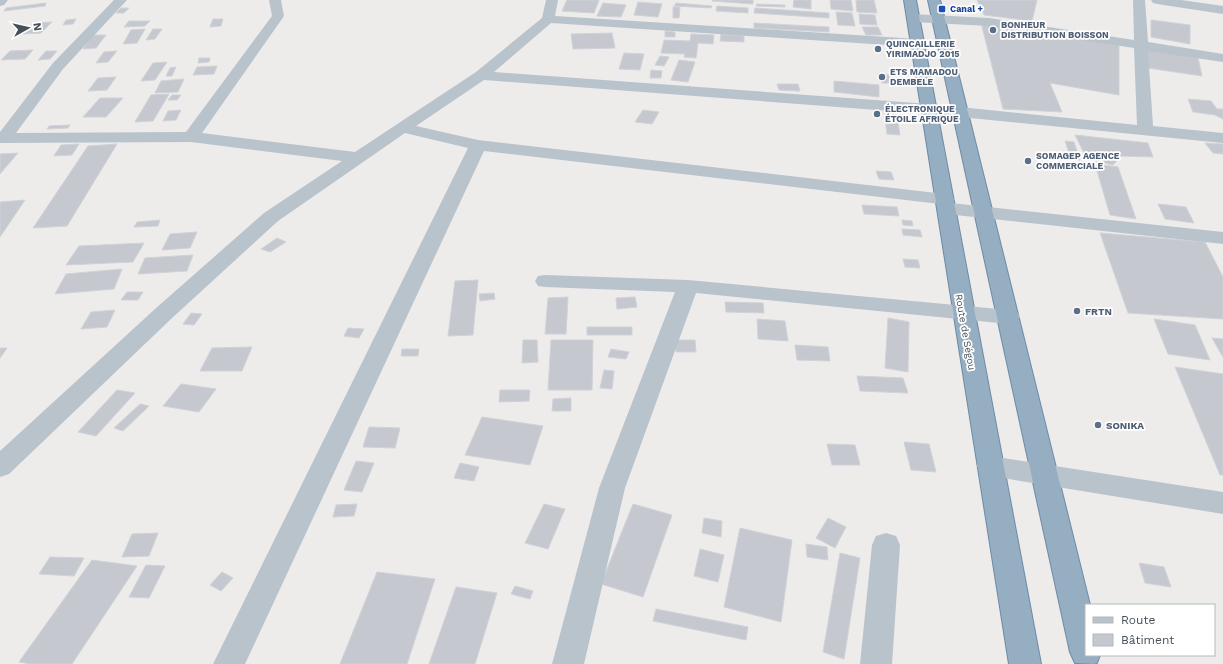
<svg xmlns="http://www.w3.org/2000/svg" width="1223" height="664" font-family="'Work Sans',sans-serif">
<rect width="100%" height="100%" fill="#eeebeb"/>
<path fill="#c5c8ce" stroke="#cfd2d7" d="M567 0H599L594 13 562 11Z
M713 0H753V4L712 1Z
M794 0H811V9L793 7Z
M830 0H851L853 11 831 9Z
M856 0H874L877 13 857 12Z
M977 0H1037L1032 21 984 15Z
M638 2 662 4 658 17 634 15Z
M46 3 45 6 4 11 6 8Z
M603 3 626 5 621 17 597 16Z
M676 3 712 6 711 8 674 6Z
M757 4 785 5V7L756 6Z
M717 6 748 8V13L716 11Z
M673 7H680L679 18H673Z
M121 8H129L124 13H116Z
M755 8 829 13V18L754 13Z
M836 12 852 13 855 26 838 25Z
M859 14 875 15 877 25 860 24Z
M76 19 73 24 63 25 66 20Z
M213 19H223L221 26 210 27Z
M1151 20 1190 25V44L1151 37Z
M129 21H150L145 26 124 27Z
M52 22 41 33 23 34 35 23Z
M754 23 829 27V32L754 28Z
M981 23 1119 43V95L1050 83 1062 112 1003 109Z
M862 27H878L882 35H866Z
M145 29 137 43 123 44 131 30Z
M153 29H162L155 39 146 40Z
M665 31 675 32V37H665Z
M612 33 615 48 573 49 571 34Z
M691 34 714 35 713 44 698 43 696 58 684 57 685 54 661 53 664 40 690 41Z
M721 34 744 36V42L720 41Z
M93 35H106L96 48 83 49Z
M1143 44 1197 53 1202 76 1148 68Z
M33 50 25 59 1 60 10 51Z
M46 51H57L50 59 38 60Z
M117 51 108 62 96 63 104 52Z
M624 53 644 54 640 70 619 69Z
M660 56 669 57 664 66 655 65Z
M199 58H210L209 62 198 63Z
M679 60 695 62 688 82 671 80Z
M167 62 155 80 141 81 153 63Z
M217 66 214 74 193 75 197 67Z
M176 67 172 76H166L170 68Z
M651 70 662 71 661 78H650Z
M878 74 889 75 894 83H882Z
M116 77 107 90 88 91 98 78Z
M184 79 178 92 155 93 161 81Z
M834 81 879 85V97L834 92Z
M777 84H798L800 91 779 90Z
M169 94 153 121 135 122 151 95Z
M172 95H181L177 100H168Z
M100 98H123L106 117H83Z
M1188 99 1211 101 1217 109H1223V119L1215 115 1193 112Z
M181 110 176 120 163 121 168 111Z
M643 110 659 112 652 124 635 122Z
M884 111H896L900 135 887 134Z
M70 125 68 128 47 129 49 126Z
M1075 135 1148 143 1153 157 1121 156 1113 165 1087 159Z
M1065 141 1074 142 1080 160 1071 159Z
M1205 143 1223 144V154L1213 153Z
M79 144 72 155 54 156 61 145Z
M117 144 67 226 33 228 88 146Z
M18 153 0 174V154Z
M1095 164 1118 167 1136 219 1110 215Z
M876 171 891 172 894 180 879 179Z
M25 200 0 237V202Z
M1158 204 1186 207 1194 223 1165 219Z
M862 205 897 207 899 216 864 214Z
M160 220 158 226 134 227 137 222Z
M902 220 912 221 913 226 903 225Z
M902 229 920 230 922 237 903 235Z
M197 232 190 248 162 250 170 234Z
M1100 233 1205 242 1223 277V319L1128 313Z
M277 238 286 242 270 252 261 249Z
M144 243 133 262 66 265 79 246Z
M193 255 187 271 138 274 145 258Z
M903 259 918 260 920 268 905 267Z
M122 269 114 289 55 294 66 274Z
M478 280 473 335 448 336 455 281Z
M127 292H143L138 300H121Z
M494 293 495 299 480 301 479 294Z
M568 297 566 334H545L548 298Z
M635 297 637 307 617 309 616 298Z
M725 302 763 303 764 313 726 312Z
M115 310 107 327 81 329 91 312Z
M191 313 202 314 194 325 183 324Z
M888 318 909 322 908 372 885 368Z
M757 319 785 321 788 341 758 339Z
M1154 319 1195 325 1210 360 1168 354Z
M587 327H632V335H587Z
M348 328 364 329 359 338 344 336Z
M1212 338 1223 339V357Z
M523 340H537L538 362 522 363Z
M551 340H593L592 390H548Z
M675 340H695L696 352H676Z
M795 345 828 347 830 361 797 360Z
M252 347 242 371H200L212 348Z
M0 348H7L0 358Z
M402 349H419L418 356H401Z
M611 349 629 352 626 359 608 357Z
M1175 367 1223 374V475H1220Z
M604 370 614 371 612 389 600 388Z
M857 376 903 378 908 393 860 391Z
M181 384 216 389 199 412 163 406Z
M117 390 135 393 96 436 78 432Z
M500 390H530L529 401 499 402Z
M571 398V411H552L553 399Z
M140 404 149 406 123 431 114 428Z
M482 417 543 426 530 465 465 455Z
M369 427 400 428 395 448 363 447Z
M904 442 929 444 936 472 911 470Z
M827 444 855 445 860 465H832Z
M356 461 374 463 362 492 344 490Z
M460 463 479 467 474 481 454 478Z
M357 504 354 516 333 517 336 505Z
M544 504 565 509 548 549 525 543Z
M633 504 672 515 643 597 601 584Z
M704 518 722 521 721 537 702 533Z
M828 518 846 527 835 548 816 538Z
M740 528 792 540 781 622 724 607Z
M158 533 149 556 122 557 132 534Z
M806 544 827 547 828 560 807 557Z
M700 549 724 555 718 582 694 576Z
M840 553 860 558 844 659 823 652Z
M50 557 84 558 74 576 39 574Z
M92 560 137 566 72 664H31L19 662Z
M1139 563 1164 567 1171 587 1145 583Z
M146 565 165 566 149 598 129 597Z
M222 572 233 578 221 591 210 585Z
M377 572 435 579 407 664H340Z
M515 586 533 591 530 599 511 594Z
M456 587 497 593 475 664H429Z
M656 609 748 627 746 640 653 621Z"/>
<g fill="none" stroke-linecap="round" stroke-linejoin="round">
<g stroke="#6e8ba6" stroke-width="2">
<path id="trunk" d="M904 0H916L1041 664H1009Z
M928 0H940L1090 605H1086V655H1100L1097 663 1094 664 1075 663 1070 652Z"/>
</g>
<path fill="#b9c3cb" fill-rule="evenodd" d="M0 0H8L4 5 0 6Z
M114 0H127L63 69 16 133 186 132 272 16 269 0H281L284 16 202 133 355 152 476 72 542 18 546 0H558L555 16 918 39 923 40 925 43 923 46 918 47 551 23 494 72 930 104 1137 125 1134 48 989 26 913 22 908 21 907 18 908 15 913 14 989 18 1134 40 1133 0H1145L1148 42 1223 54V62L1148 51 1153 126 1223 133V143L930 114 484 80 416 126 478 140 945 194 951 195 954 199 951 203 1223 232V244L946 214 940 212 937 208 940 204 484 151 245 664H213L468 148 405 133 278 221 171 319 9 474 0 477V451L155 309 264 213 342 161 191 142 0 143V132L53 63Z
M1151 0H1181L1223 6V14L1157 4 1153 3Z
M545 275 688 280 1009 310 1017 312 1020 317 1017 322 1009 324 696 293 625 488 584 664H552L599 488 675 292 545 287 538 286 535 281 538 276Z
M990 456 1223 492V514L990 476 981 473 977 466 981 459Z
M886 533 896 536 900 545 892 664H860L872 545 876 536Z"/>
<use href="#trunk" fill="#96aec2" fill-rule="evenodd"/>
</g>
<rect fill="#1a4fb4" stroke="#fff" stroke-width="1.5" x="938" y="5" width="8" height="8" rx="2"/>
<g fill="#5c6f8a" stroke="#fff" stroke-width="1.5">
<circle cx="993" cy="30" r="4"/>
<circle cx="878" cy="49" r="4"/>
<circle cx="882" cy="77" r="4"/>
<circle cx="877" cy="114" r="4"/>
<circle cx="1028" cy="161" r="4"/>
<circle cx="1077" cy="311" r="4"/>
<circle cx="1098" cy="425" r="4"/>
</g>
<g text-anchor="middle" stroke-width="3.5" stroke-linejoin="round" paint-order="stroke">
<g font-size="9" font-weight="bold" fill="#164399" stroke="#fff" text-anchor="start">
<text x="950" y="12">Canal +</text>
</g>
<g font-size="9" font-weight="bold" fill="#4e5e75" stroke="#fff" text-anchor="start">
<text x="1001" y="28">BONHEUR<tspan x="1001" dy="10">DISTRIBUTION BOISSON</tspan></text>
<text x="886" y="47">QUINCAILLERIE<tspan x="886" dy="10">YIRIMADJO 2015</tspan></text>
<text x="890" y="75">ETS MAMADOU<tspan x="890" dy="10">DEMBELE</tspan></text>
<text x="885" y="112">ÉLECTRONIQUE<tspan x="885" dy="10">ÉTOILE AFRIQUE</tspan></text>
<text x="1036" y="159">SOMAGEP AGENCE<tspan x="1036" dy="10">COMMERCIALE</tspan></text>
</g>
<g font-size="10" font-weight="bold" fill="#4e5e75" stroke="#fff" text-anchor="start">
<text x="1085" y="315">FRTN</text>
<text x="1106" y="429">SONIKA</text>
</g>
<g font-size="10" fill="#444f58" stroke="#fff">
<text transform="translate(966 332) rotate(80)" y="4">Route de Ségou</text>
</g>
</g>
<rect x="1085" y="604" width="130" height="52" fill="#ffffff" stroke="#b4b9bc"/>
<rect x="1093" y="617" width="20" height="6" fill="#b9c3cb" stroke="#b4b9bc"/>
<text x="1121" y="624" font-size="12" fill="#444f58">Route</text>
<rect x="1093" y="634" width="20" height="12" fill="#c5c8ce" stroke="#b4b9bc"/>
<text x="1121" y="644" font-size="12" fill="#444f58">Bâtiment</text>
<g transform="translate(28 28) rotate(82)" stroke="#ffffff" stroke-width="3" paint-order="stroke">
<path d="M0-3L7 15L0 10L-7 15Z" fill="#444f58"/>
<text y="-6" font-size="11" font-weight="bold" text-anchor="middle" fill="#444f58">N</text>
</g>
</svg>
